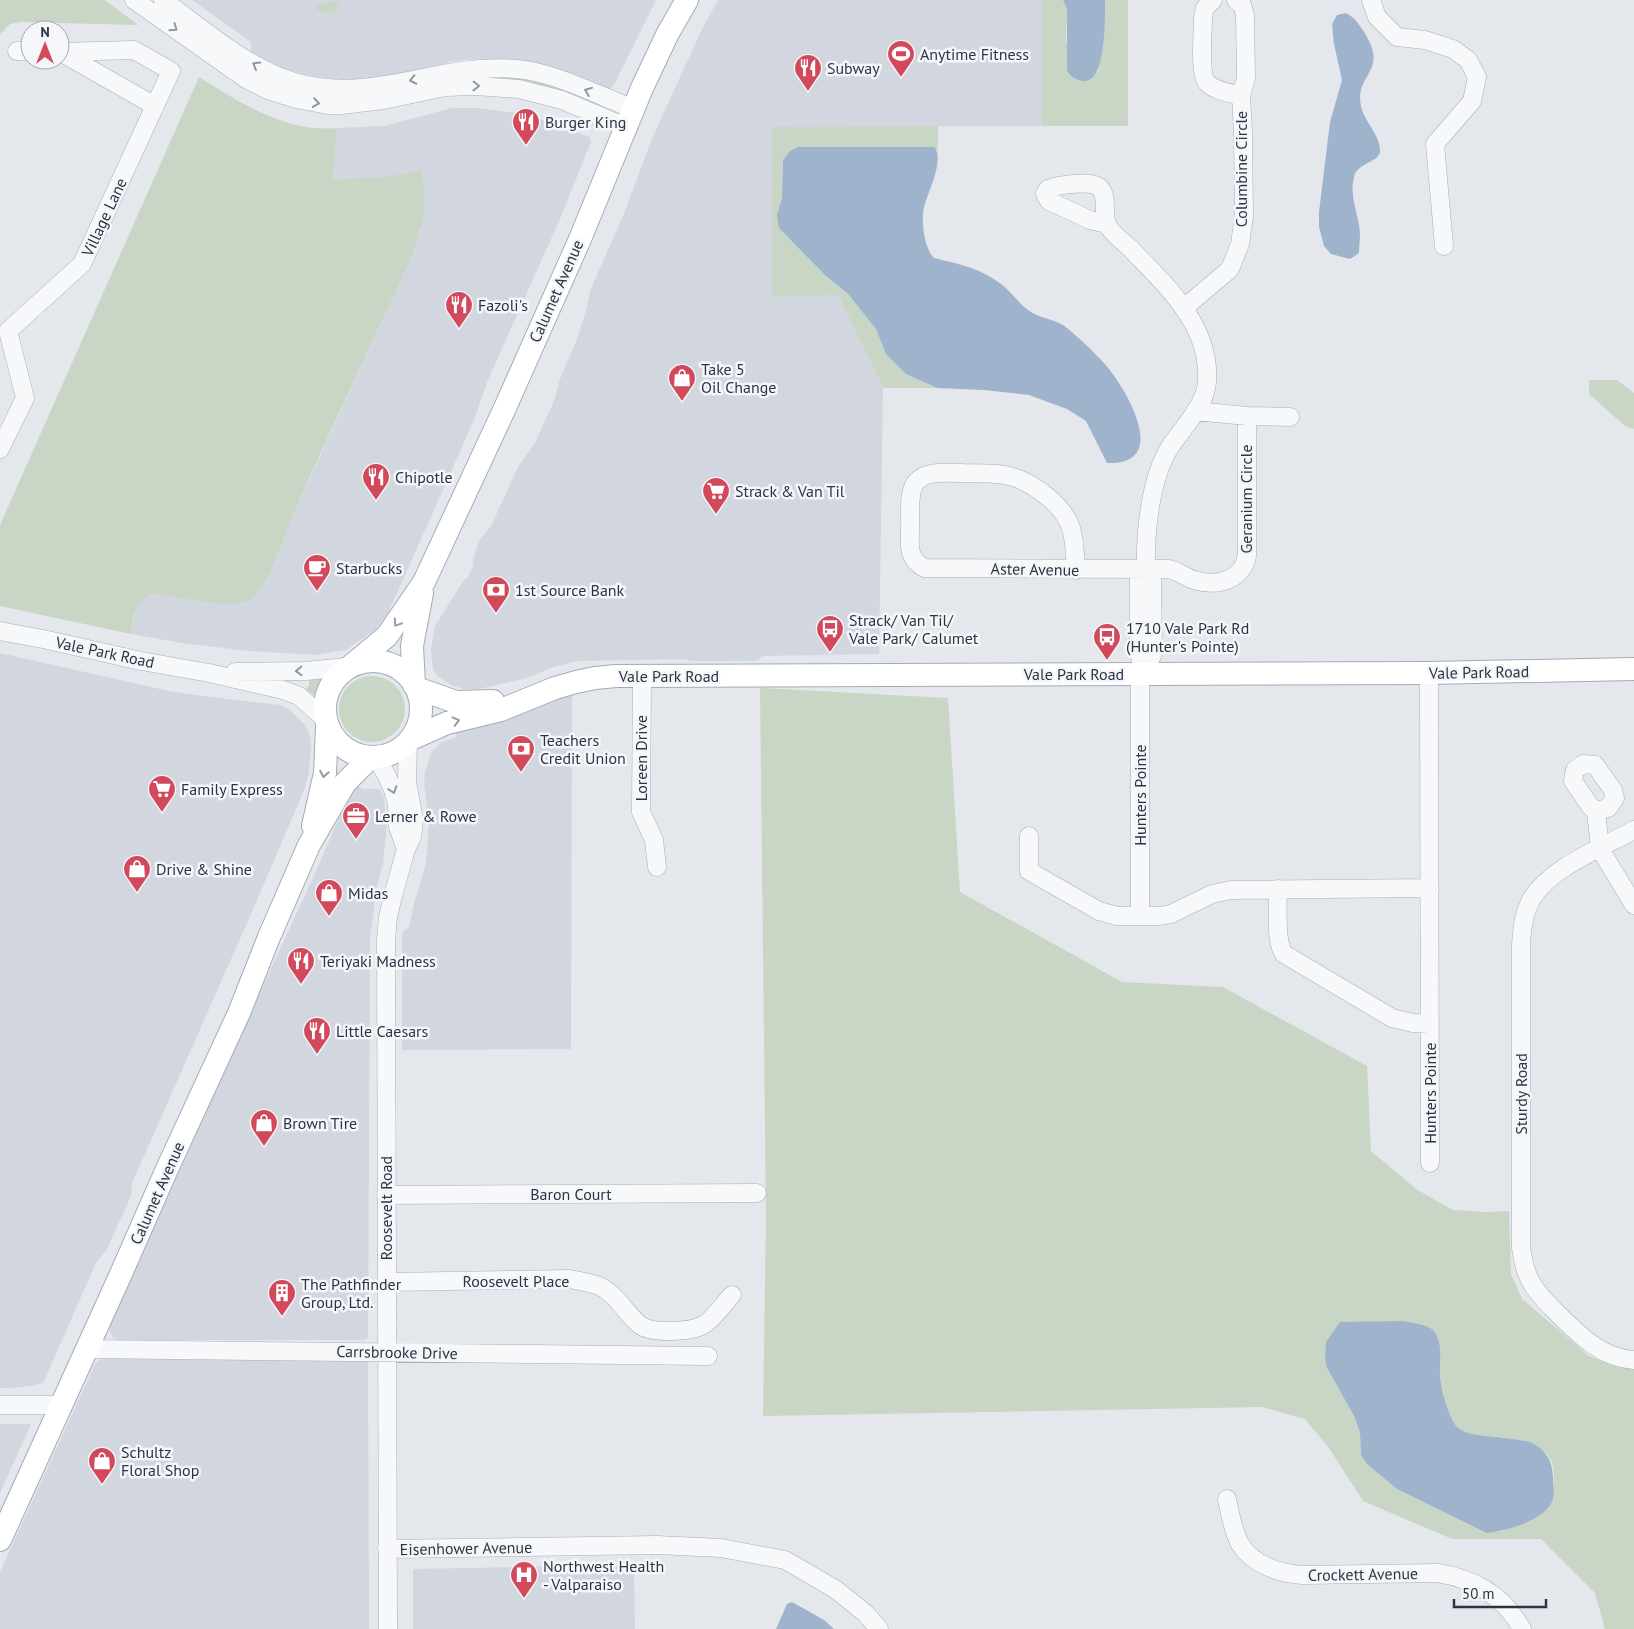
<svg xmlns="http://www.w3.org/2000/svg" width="1634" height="1629" viewBox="0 0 1634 1629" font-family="'PT Sans',sans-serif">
	<rect width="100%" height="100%" fill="#e4e7ec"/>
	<path fill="#d2d6de" d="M192,0h464l-40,81 -5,7 -5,1 -84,-27 -26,-3 -32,1 -14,2 -8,4 -54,14h-83l-54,-26v-12z
		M718,0h324v126l-269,1 65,168 45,93 -4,266 -116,2 -8,5h-63l-7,-2 -107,2 -25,6 -26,11 -48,11h-14l-12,-3 -16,-10 -4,-7 -2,-19 4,-24 28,-45 5,-4 5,-10 1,-11 5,-15 12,-15 27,-59 17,-24 19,-42 6,-22 17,-40 10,-31 3,-17 35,-80 26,-70 50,-110z
		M452,108h27l50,7 60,22 2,5 -31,77 -73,163 -12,35 -32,73 -55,123 -12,16 -30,21 -30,5 -67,-4 -67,-8 -51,-9 6,-29 7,-7 10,-4 13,1 97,-13 30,-69 118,-257 9,-25v-60l-42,8h-46l4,-51 47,-2z
		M0,653l169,38 41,6 71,8 9,5 15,15 5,10 1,10 -2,27 -4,16 -54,126 -119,269 -1,13 -24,53 -11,14 -53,120 -13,3 -19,2h-11z
		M572,695l-1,354 -169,1v-114l1,-4 6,-5 4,-20 13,-44 3,-41 -5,-39 1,-11 6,-19 9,-10 16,-6 -2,-8 57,-13z
		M357,785l5,4h18l4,10 3,27 -4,37 -6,23 -7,51 -2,400 -2,3h-248l-5,-2 -4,-8 1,-5 113,-253 90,-194 26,-60 4,-12z
		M106,1358l262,1 1,270h-369v-57l95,-208 5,-4z
		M0,1424h31l-31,69z
		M634,1565l1,64h-222v-60z"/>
	<path fill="#c9d6c5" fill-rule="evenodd" d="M0,0h105l33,25 -117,-3 -11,2 -10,10z
		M1042,0h21l4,8 -1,34 31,31 7,-35 1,-38h23v126h-86z
		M338,2l2,2c-4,13 -15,11 -25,4l3,-4z
		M509,75l36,6 57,24 -1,3 -66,-24 -51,-3z
		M199,77c41,26 88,56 138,51l-4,51c32,0 58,-1 88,-9 7,35 3,53 -9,86 -39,86 -81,172 -119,259 -7,16 -27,73 -39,82 -20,16 -74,-2 -100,-3 -21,7 -19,20 -23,40l-131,-28v-81z
		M938,126v25l-3,-4h-137c-7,4 -13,9 -16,18 -2,9 1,22 0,32 -1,12 -8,20 -2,32l45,46 23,19 28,35 11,25 19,20 31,14h-54l-45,-93 -66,1v-169z
		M1589,380h28l17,13v36l-9,-3 -36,-32z
		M339 709a33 33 0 1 1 66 0a33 33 0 1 1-66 0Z
		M309,679h12l1,2 -5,14 -2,1 -9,-6 3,-5z
		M760,688l188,10 12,194 162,90 101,5 144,79 4,85 45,38 37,21 34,2 22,-1 2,63 11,25 67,57 24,9 21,3v261h-29l-10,-36 -54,-54h-89l-89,-38 -34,-53 -24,-29 -43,-12 -499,9 3,-200zM1327,1368l113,8c2,16 5,35 14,49 4,5 11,7 17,9 23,3 72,3 81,28 3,10 1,25 2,35l-51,34 -16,1 -90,-43 -36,-34 -1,-22 -6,-17z"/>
	<path fill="#9fb4cc" d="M1063,0h42c0,15 2,86 -23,81 -7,-2 -12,-4 -15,-11v-61z
		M1346,13c9,5 12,10 18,19 26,40 -10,42 -3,74 3,16 20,29 19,46 -1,10 -23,11 -26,25 -5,20 5,37 6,57 0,6 -1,13 -1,19l-9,6 -19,-5 -7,-8 -5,-19v-15l11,-90 12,-42 -8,-36 -2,-20 5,-9z
		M798,147h137c9,16 -7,44 -11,60 -3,14 0,41 10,51 25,6 46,10 67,26 10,7 17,19 27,26 11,8 25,9 35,15 11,8 30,26 39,36 23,24 71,105 5,102l-21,-42 -19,-12 -38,-14 -45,-5 -47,-2 -31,-14 -20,-20 -10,-25 -28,-35 -23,-19 -45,-46 -2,-5 -1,-10 5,-15 1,-39 7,-9z
		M1403,1321c8,2 23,3 30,9 11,12 6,32 7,46 1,12 4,23 8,34 6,15 8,19 23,24 13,2 52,5 61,9 15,8 20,17 21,34 0,7 2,16 0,22 -6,21 -47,32 -66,34l-90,-44 -30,-25 -6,-9 -1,-22 -6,-17 -27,-48 -2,-10 1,-16 14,-20z
		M792,1602l32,18 10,9h-58l11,-25z"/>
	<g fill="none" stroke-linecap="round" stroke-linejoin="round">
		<defs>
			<path id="minor" d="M134,0l112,79 24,12 26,8 32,6h13l43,-5 61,-13 31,-1 43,3 43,11 64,27
				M163,0c40,29 84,68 131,82 78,23 145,-20 222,-13 39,3 81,26 118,40
				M1213,0l-8,8 -2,9c0,15 -4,57 4,66 8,8 24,10 34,13
				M1371,0l6,17 20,20 28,3 28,9 15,11 9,17 -5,24 -37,43 9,102
				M17,51h13
				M62,53l93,53
				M1107,224l-17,-4 -41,-19 -4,-7 3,-5c9,-4 43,-9 51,-2 10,9 3,26 8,37 2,6 17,19 23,24 36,38 81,77 77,134 -1,22 -25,47 -37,65 -20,32 -25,85 -24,122
				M1184,308l46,-39 10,-25 4,-28 -1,-83 -2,-37 5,-18 -1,-63 -3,-10 -6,-5
				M1195,411l52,5 43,1
				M0,449l25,-51 -17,-67 74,-67 89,-193 -37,-21 -74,2
				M1146,569l6,11 1,73 -9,21 -5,-21v-74z
				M1076,570c-1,-13 -1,-29 -5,-42 -7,-22 -36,-44 -58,-51 -17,-5 -35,-3 -52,-4 -15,0 -33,-3 -44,8 -10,10 -6,34 -7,48 0,18 -3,28 14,39l245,1c9,2 16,8 25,11 22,7 48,1 53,-24v-140
				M0,631l43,8 98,22 68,12 74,17 16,6 26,23
				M235,672l71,-1 41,-4
				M1429,673l1,490
				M642,676l-1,136 13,28 3,27
				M376,757l11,19 6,14 4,14 1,23 8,22
				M1596,811l12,-3 7,-10 -2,-8 -18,-25 -12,-1 -8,6 -2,11 17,25 6,5 4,38 34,56
				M1634,830c-31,17 -90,40 -105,74 -6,13 -7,26 -8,41v303c2,12 4,24 10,34 6,11 16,21 25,30 22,22 45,46 78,48
				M1029,836v35l70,40 18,5h43l11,-2 41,-20 19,-4 199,-2
				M1278,889c0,17 -3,53 6,65l108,64 21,5 16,1
				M1140,916v-242
				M386,1195l371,-2
				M387,1282l182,-3c10,2 20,3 30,7 17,7 27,28 41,39 11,9 51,7 63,0 10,-5 21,-22 29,-30
				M86,1349l622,7
				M0,1405h61
				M1227,1499c3,15 6,32 13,45 13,21 39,29 62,31l136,-2c37,6 66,23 84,56
				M387,1549l270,-4 64,3 64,12 50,29 30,24 14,16
				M388,1629l-2,-689 2,-23 5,-21 13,-47 6,-12 2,-17 -7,-38 1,-40"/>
			<path id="major" d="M325 709a48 48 0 1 1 96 0a48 48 0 1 1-96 0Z
				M352,665l35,-29 37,-54 80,-172 76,-171 62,-151 26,-55 19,-33
				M414,685l-2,-39 10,-53
				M416,688l40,14 37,-1
				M411,739l36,-16 54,-13 54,-22 21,-6 19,-4 21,-2 813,-3 205,-4
				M313,826l12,-53 2,-47
				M0,1540l120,-264 47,-107 72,-156 30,-76 40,-92 36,-62 26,-26"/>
		</defs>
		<use href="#minor" stroke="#a9aeb7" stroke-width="19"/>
		<use href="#major" stroke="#a3abb8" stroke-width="24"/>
		<use href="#minor" stroke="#f7f8fa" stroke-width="18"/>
		<use href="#major" stroke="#fff" stroke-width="22"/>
	</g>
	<defs><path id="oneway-chevron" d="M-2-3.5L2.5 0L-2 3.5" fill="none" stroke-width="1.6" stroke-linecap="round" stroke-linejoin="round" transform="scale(1.25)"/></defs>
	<g stroke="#9196a0">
		<use href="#oneway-chevron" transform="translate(174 28) rotate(35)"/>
		<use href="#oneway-chevron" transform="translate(256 65) rotate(-150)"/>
		<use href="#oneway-chevron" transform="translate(413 80) rotate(168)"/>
		<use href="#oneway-chevron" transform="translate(476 86) rotate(1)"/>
		<use href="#oneway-chevron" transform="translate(588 91) rotate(-158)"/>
		<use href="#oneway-chevron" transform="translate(316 103) rotate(9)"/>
		<use href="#oneway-chevron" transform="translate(299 671) rotate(178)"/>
		<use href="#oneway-chevron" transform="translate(393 790) rotate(72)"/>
	</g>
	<g stroke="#959aa2">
		<use href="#oneway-chevron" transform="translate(397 623) rotate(124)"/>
		<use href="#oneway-chevron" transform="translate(456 721) rotate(-15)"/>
		<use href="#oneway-chevron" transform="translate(324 774) rotate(100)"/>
	</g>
	<defs>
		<symbol id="stadium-pin" viewBox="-11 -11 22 30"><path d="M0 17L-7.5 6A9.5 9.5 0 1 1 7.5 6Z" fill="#d1495b" stroke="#f4f6f9"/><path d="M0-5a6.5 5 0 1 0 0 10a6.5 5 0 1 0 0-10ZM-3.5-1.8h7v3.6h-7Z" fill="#fff"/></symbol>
		<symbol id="restaurant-pin" viewBox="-11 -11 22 30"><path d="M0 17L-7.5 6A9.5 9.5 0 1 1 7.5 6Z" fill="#d1495b" stroke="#f4f6f9"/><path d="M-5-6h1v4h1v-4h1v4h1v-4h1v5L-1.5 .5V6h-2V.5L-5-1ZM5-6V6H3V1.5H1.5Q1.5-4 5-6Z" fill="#fff"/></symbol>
		<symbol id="shop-pin" viewBox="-11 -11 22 30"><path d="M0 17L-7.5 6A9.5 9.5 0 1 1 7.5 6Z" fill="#d1495b" stroke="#f4f6f9"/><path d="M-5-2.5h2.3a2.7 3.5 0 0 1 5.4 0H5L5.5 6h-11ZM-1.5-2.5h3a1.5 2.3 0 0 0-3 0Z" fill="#fff"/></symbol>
		<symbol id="supermarket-pin" viewBox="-11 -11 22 30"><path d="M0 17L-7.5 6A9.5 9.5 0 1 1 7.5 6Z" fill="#d1495b" stroke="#f4f6f9"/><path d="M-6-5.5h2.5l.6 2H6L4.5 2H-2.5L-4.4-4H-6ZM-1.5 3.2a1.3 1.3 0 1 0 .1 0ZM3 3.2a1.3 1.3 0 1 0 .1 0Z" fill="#fff"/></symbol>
		<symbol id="cafe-pin" viewBox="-11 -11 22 30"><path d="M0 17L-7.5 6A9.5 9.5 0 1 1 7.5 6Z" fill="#d1495b" stroke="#f4f6f9"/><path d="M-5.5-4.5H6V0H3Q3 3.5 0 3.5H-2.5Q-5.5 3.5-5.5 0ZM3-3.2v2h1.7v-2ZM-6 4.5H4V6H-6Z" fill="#fff"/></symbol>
		<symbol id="bank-pin" viewBox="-11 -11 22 30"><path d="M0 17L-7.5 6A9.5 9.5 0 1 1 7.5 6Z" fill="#d1495b" stroke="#f4f6f9"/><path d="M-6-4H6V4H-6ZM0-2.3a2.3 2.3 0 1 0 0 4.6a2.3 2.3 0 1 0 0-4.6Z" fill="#fff"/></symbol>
		<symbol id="bus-pin" viewBox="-11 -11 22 30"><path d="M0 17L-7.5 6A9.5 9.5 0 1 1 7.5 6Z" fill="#d1495b" stroke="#f4f6f9"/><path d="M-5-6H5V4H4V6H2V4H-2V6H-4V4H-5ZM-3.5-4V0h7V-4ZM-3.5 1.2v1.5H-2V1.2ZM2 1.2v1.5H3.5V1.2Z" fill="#fff"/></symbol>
		<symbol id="office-pin" viewBox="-11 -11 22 30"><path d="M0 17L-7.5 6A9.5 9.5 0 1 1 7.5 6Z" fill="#d1495b" stroke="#f4f6f9"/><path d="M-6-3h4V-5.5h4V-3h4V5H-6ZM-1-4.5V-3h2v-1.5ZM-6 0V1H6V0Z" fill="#fff"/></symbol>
		<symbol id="building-pin" viewBox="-11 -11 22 30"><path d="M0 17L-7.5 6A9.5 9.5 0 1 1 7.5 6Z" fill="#d1495b" stroke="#f4f6f9"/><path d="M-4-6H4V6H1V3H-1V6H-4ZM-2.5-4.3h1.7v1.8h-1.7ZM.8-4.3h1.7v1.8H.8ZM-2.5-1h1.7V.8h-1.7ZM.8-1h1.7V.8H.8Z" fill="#fff"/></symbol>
		<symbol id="hospital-pin" viewBox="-11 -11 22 30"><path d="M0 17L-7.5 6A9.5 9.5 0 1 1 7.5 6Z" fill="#d1495b" stroke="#f4f6f9"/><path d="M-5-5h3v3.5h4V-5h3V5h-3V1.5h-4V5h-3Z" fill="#fff"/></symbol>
	</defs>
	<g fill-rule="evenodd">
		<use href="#stadium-pin" x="885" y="38" width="32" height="43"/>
		<use href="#restaurant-pin" x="792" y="52" width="32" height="43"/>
		<use href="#restaurant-pin" x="510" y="106" width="32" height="43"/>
		<use href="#restaurant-pin" x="443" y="289" width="32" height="43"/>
		<use href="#shop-pin" x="666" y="362" width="32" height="43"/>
		<use href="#restaurant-pin" x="360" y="461" width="32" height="43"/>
		<use href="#supermarket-pin" x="700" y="475" width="32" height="43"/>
		<use href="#cafe-pin" x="301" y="552" width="32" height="43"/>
		<use href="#bank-pin" x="480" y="574" width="32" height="43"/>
		<use href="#bus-pin" x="814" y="613" width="32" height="43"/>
		<use href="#bus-pin" x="1091" y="621" width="32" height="43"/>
		<use href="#bank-pin" x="505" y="733" width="32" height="43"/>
		<use href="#supermarket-pin" x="146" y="773" width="32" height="43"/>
		<use href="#office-pin" x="340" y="800" width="32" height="43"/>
		<use href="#shop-pin" x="121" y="853" width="32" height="43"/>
		<use href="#shop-pin" x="313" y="877" width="32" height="43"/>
		<use href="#restaurant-pin" x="285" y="945" width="32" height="43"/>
		<use href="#restaurant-pin" x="301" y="1015" width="32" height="43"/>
		<use href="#shop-pin" x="248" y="1107" width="32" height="43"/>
		<use href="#building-pin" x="266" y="1277" width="32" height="43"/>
		<use href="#shop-pin" x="86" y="1445" width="32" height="43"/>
		<use href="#hospital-pin" x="508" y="1559" width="32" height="43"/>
	</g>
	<g text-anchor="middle" stroke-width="5" stroke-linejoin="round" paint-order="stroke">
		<g font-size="16" fill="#2b3445" stroke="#f4f6f9" text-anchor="start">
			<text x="920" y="60">Anytime Fitness</text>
			<text x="827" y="74">Subway</text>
			<text x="545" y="128">Burger King</text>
			<text x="478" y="311">Fazoli's</text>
			<text x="701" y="375">Take 5<tspan x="701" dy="18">Oil Change</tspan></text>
			<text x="395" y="483">Chipotle</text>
			<text x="735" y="497">Strack &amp; Van Til</text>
			<text x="336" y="574">Starbucks</text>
			<text x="515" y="596">1st Source Bank</text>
			<text x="849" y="626">Strack/ Van Til/<tspan x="849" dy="18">Vale Park/ Calumet</tspan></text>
			<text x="1126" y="634">1710 Vale Park Rd<tspan x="1126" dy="18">(Hunter's Pointe)</tspan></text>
			<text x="540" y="746">Teachers<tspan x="540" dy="18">Credit Union</tspan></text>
			<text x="181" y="795">Family Express</text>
			<text x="375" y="822">Lerner &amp; Rowe</text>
			<text x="156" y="875">Drive &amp; Shine</text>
			<text x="348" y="899">Midas</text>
			<text x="320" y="967">Teriyaki Madness</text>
			<text x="336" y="1037">Little Caesars</text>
			<text x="283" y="1129">Brown Tire</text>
			<text x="301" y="1290">The Pathfinder<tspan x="301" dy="18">Group, Ltd.</tspan></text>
			<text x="121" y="1458">Schultz<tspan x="121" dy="18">Floral Shop</tspan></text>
			<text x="543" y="1572">Northwest Health<tspan x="543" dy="18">- Valparaiso</tspan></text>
		</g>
		<g font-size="16" fill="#2b3445" stroke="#f4f6f9">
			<text transform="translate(1241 169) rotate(-90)" y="6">Columbine Circle</text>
			<text transform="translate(104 217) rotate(-65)" y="6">Village Lane</text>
			<text transform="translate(556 291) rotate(-66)" y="6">Calumet Avenue</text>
			<text transform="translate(1246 499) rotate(-90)" y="6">Geranium Circle</text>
			<text transform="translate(1035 569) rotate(1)" y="6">Aster Avenue</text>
			<text transform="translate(105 652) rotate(12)" y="6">Vale Park Road</text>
			<text transform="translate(1479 672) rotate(-1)" y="6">Vale Park Road</text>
			<text x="1074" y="680">Vale Park Road</text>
			<text x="669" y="682">Vale Park Road</text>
			<text transform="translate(641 758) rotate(-90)" y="6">Loreen Drive</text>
			<text transform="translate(1140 795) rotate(-90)" y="6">Hunters Pointe</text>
			<text transform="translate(1430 1093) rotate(-90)" y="6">Hunters Pointe</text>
			<text transform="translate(1521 1094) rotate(-90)" y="6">Sturdy Road</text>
			<text transform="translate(157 1193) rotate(-66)" y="6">Calumet Avenue</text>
			<text x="571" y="1200">Baron Court</text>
			<text transform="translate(386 1208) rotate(-90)" y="6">Roosevelt Road</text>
			<text x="516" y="1287">Roosevelt Place</text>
			<text transform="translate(397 1352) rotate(1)" y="6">Carrsbrooke Drive</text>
			<text transform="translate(466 1548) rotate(-1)" y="6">Eisenhower Avenue</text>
			<text transform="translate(1363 1574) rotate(-1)" y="6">Crockett Avenue</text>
		</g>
	</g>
	<g transform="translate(45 45)"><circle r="24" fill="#f4f6f9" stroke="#a4a8b1"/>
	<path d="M0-4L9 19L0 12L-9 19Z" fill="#d1495b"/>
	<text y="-8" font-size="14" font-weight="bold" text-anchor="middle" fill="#2b3445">N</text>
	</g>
	<path d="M1454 1599v8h92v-8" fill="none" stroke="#2b3445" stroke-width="2.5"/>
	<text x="1462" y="1599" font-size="15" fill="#2b3445" stroke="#f4f6f9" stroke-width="4" paint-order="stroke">50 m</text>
</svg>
